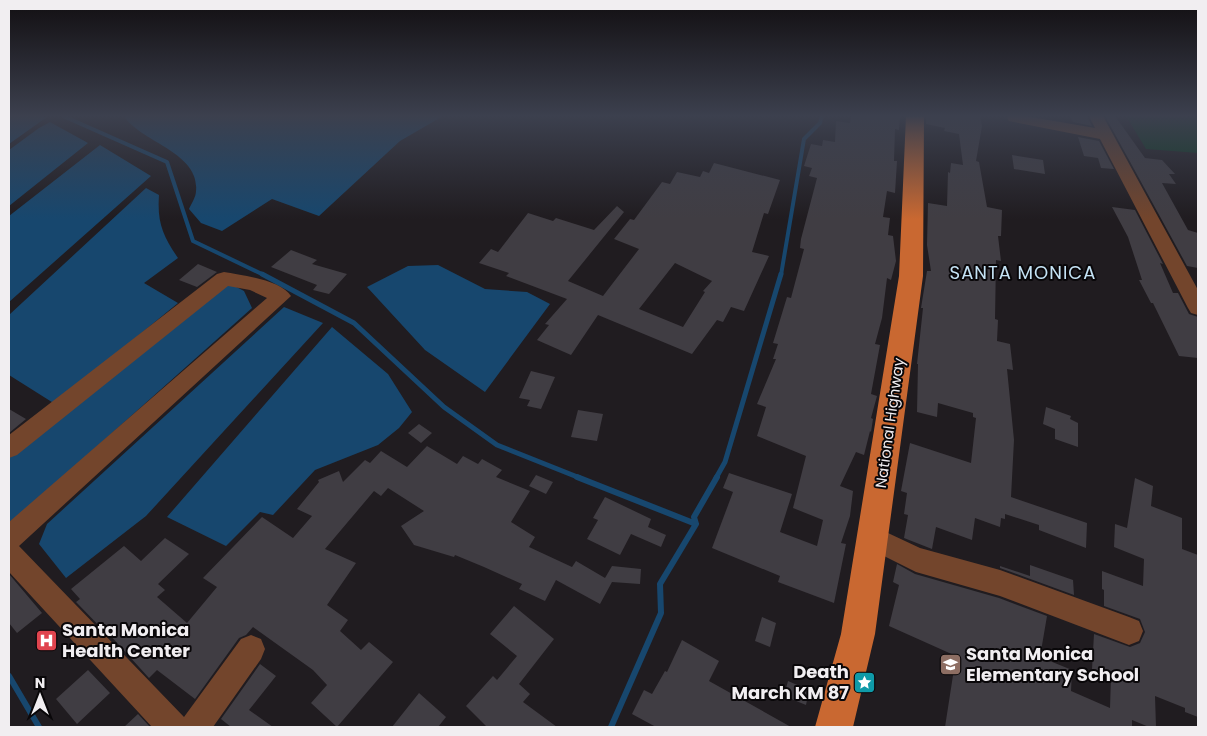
<svg xmlns="http://www.w3.org/2000/svg" width="1207" height="736" viewBox="0 0 1207 736" font-family="Poppins,sans-serif">
	<rect width="100%" height="100%" fill="#201c20"/>
	<path fill="#0b3b21" d="M1126,116h59l13,2v35l-52,-4z"/>
	<path fill="#17476e" d="M9,116h33l5,1 -38,27z
		M124,116h319l-43,25 -81,75 -47,-17 -50,32 -21,-8 -12,-14c2,-5 7,-12 7,-18 4,-39 -56,-49 -72,-75z
		M50,122l38,21 -79,63v-56l30,-22z
		M100,145l51,31 -142,126v-86z
		M146,188l13,7c-2,28 4,41 19,63l-34,25 34,20 -123,101 -46,-29v-60z
		M438,265l47,24 42,3 23,12 -65,88 -60,-42 -58,-63 41,-21z
		M225,281l19,10 8,17 -243,217v-68z
		M284,307l39,16 -177,193 -80,62 -27,-34 8,-20z
		M332,327l56,47 24,38 -13,16 -21,17 -63,25 -42,45 -13,-3 -34,34 -59,-29z"/>
	<g fill="none" stroke-linecap="round" stroke-linejoin="round">
		<path stroke="#17476e" stroke-width="4" d="M63,116l104,46 26,79 71,34
			M781,275l23,-136 16,-16 2,-7"/>
		<path stroke="#17476e" stroke-width="5" d="M262,274l92,49 90,84 53,38 83,33
			M716,478l9,-16 56,-188"/>
		<path stroke="#17476e" stroke-width="6" d="M577,477l119,47
			M9,676l30,51
			M611,727l50,-114 -1,-29 36,-60 -2,-7 23,-40"/>
	</g>
	<path fill="#403d43" fill-rule="evenodd" d="M851,116h49l-1,14 -4,-1 -1,32h3l-2,32 -8,-2 -4,26 7,1 -2,17 5,1 3,25 -5,19 -4,-2 -5,40 -7,26 5,1 -9,49 6,2 -6,22 2,1 -2,13 -1,-1 -6,24 -8,-3 -16,34 13,5 -3,25 -9,27 5,1 -12,59 -56,-21 2,-6 -68,-28 21,-56 -10,-4 6,-15 63,21 -12,38 37,14 6,-26 -30,-12 13,-52 -49,-20 9,-29 -9,-3 19,-45h-3l5,-15 -5,-1 14,-46 4,1 13,-49 -4,-1 1,-9 16,-61 -8,-2 3,-8 -8,-2 7,-22 11,2 1,-6 12,2 1,-21 14,2z
		M926,116h54l2,10 -6,35 3,1 8,45 15,3 -1,26h-3l3,25 -5,-1 -1,59 3,1 -1,21 13,3 3,26 -6,-1 7,71 -3,57 76,26 -1,25 -47,-18v-5l-34,-11v5l-4,-1 -1,9 -25,-9 -3,22 -36,-13 -4,22 -28,-11 4,-23 -4,-1 3,-21 -6,-2 9,-48 61,20 5,-45 -3,-1v-4l-35,-10 -1,14 -20,-5 1,-48h-1l6,-56h-2l6,-37h4l-4,-26 1,-42 19,3 1,-34 2,1 1,-10 12,2 -4,-31 -15,-3 1,-3 -19,-4z
		M1069,116h18l5,10 -19,-4z
		M1105,116h10l30,42 17,2 13,14h-6l7,10 -14,-1 26,47 10,3v35l-11,-2z
		M1078,137l21,4 15,28 -13,-1 -3,-10 -14,-2z
		M1012,155l31,5 2,14 -31,-5z
		M714,163l66,17 -12,34 -4,-1 -12,39 17,4 -25,55 -13,-4 -8,15 -6,-2 -25,34 -94,-39 -27,40 -34,-15 12,-15 -4,-1 22,-25 -61,-23 3,-3 -30,-10 12,-14 7,3 30,-39 25,8 3,-3 38,12 23,-24 7,6 -56,69 35,15 36,-47 -25,-10 16,-20 4,1 28,-38 8,2 7,-12 23,5 3,-6 6,2zM675,263l37,18 -9,10 2,1 -22,35 -44,-18z
		M1112,207l23,3 28,54 -3,-1 13,30h5l11,21 9,3v41l-19,-2 -26,-53h-2l-12,-23h3l-14,-43z
		M291,250l26,10 -5,4 35,10 -18,20 -16,-4 4,-5 -46,-18z
		M198,264l19,8 -20,15 -18,-7z
		M531,371l24,6 -14,32 -14,-3 3,-6 -11,-2z
		M1046,407l25,9 -1,3 8,4v24l-23,-8v-10l-12,-5z
		M9,409l17,10 -17,14z
		M578,410l25,4 -6,27 -26,-4z
		M419,424l13,9 -11,10 -13,-10z
		M427,446l30,18 6,-8 15,8 4,-5 20,11 -6,7 34,14 -19,31 24,15 -6,10 43,20 4,-6 29,17 7,-12 29,3 -1,15 -28,-2 -12,22 -44,-24 -11,21 -26,-12 3,-5 -38,-17 -29,-12 -1,2 -40,-12 -13,-19 23,-15 -36,-23 -7,8 -7,-5 -49,58 31,14 -29,42 21,15 -8,11 21,19 8,-8 24,20 -56,65 -26,-24 16,-18 -14,-15 -60,-43 -7,8 -7,3 -44,61 -38,-29 -8,8 -40,-44 -1,1 -32,-33 4,-3 -9,-10 53,-43 17,15 24,-23 24,16 -31,30 7,6 -8,7 30,26 30,-36 -14,-9 59,-61 31,21 19,-22 -15,-7 22,-27 -1,-2 21,-9 4,11 22,-22 5,3 11,-12 26,16z
		M536,475l17,7 -7,12 -17,-8z
		M1135,478l18,8 -2,20 31,12v31l16,6v162l-13,-5v-4l-30,-12 1,31h-7l-17,-7v7h-187l11,-71 -67,-30 10,-41 -6,-3 4,-18 18,10 84,24 48,18 -7,41 32,13 -1,21 39,17 1,-31 -19,-8 2,-35 36,13 10,-4 5,-11 -5,-13 -36,-13v-16l-2,-1v-18l41,15 1,-27 -30,-12 1,-23 12,4z
		M605,497l46,22 -3,8 18,8 -5,12 -30,-13 -11,21 -33,-16 11,-19 -5,-2z
		M1030,565l43,15 1,15 -74,-27v-2l30,10z
		M9,574l33,39 -25,20 -8,-10z
		M514,606l40,33 -35,45 11,10 -7,8 34,25h-70l-21,-21 27,-30 4,4 20,-24 -27,-22z
		M762,617l14,6 -6,24 -15,-6z
		M682,640l37,21 -10,20 82,46h-135l-24,-13 12,-24 8,4 13,-23 2,1z
		M260,664l16,12 -27,34 24,17h-42l-10,-8z
		M88,670l22,23 -33,31 -21,-25z
		M788,681l21,9 -3,15 -22,-9z
		M419,693l27,24 -8,10h-46z
		M138,714l12,13h-26z"/>
	<g fill="none" stroke-linecap="round" stroke-linejoin="round">
		<path fill="#73452c" fill-rule="evenodd" d="M1008,116h17l70,12 -6,-12h14l95,174v25l-7,-2 -3,-5 -88,-169 -91,-18 -2,-3z
			M224,272c17,3 57,8 67,24l-272,250 165,171 57,-78 10,-4 10,4 4,10 -4,10 -48,68h-61l-143,-155v-50l258,-224 -17,-8 -22,-4 -211,169 -8,3v-23l208,-161z
			M873,526l47,22 80,22 129,47 10,4 4,10 -4,10 -10,4 -129,-49 -84,-24 -52,-26 -4,-8 4,-8z"/>
		<path fill="#c96831" fill-rule="evenodd" d="M906,116h18l-1,160 -48,358 -22,93h-38l26,-93 58,-358z"/>
	</g>
	<linearGradient id="sky" x2="0" y2="1"><stop stop-color="#120f12"/><stop offset="0.53" stop-color="#3c404e"/><stop offset="1" stop-color="#3c404e" stop-opacity="0"/></linearGradient>
	<rect width="1207" height="219" fill="url(#sky)"/>
	<defs>
		<symbol id="hospital-square" viewBox="-11 -11 22 22"><rect x="-9" y="-9" width="18" height="18" rx="4" fill="#e0444e" stroke="#090709"/><path d="M-5-5h3v3.5h4V-5h3V5h-3V1.5h-4V5h-3Z" fill="#fff"/></symbol>
		<symbol id="school-square" viewBox="-11 -11 22 22"><rect x="-9" y="-9" width="18" height="18" rx="4" fill="#8d6e63" stroke="#090709"/><path d="M0-5L7-2L0 1L-7-2ZM-4 1L0 2.5L4 1V4Q0 6-4 4Z" fill="#fff"/></symbol>
		<symbol id="sight-square" viewBox="-11 -11 22 22"><rect x="-9" y="-9" width="18" height="18" rx="4" fill="#0f9aa8" stroke="#090709"/><path d="M0-6L1.8-2.2L6-1.7L2.9 1.2L3.7 5.4L0 3.3L-3.7 5.4L-2.9 1.2L-6-1.7L-1.8-2.2Z" fill="#fff"/></symbol>
	</defs>
	<g fill-rule="evenodd">
		<use href="#hospital-square" x="34" y="628" width="25" height="25"/>
		<use href="#school-square" x="938" y="652" width="25" height="25"/>
		<use href="#sight-square" x="852" y="670" width="25" height="25"/>
	</g>
	<g text-anchor="middle" stroke-width="4" stroke-linejoin="round" paint-order="stroke">
		<g font-size="15" fill="#f1eef1" stroke="#090709">
			<text transform="translate(890 423) rotate(-82)" y="5">National Highway</text>
		</g>
		<g font-size="18" letter-spacing="1" fill="#c5e3f5" stroke="#090709">
			<text x="1023" y="279">SANTA MONICA</text>
		</g>
		<g font-size="18" font-weight="bold" fill="#f1eef1" stroke="#090709" text-anchor="start">
			<text x="62" y="636">Santa Monica<tspan x="62" dy="21">Health Center</tspan></text>
			<text x="966" y="660">Santa Monica<tspan x="966" dy="21">Elementary School</tspan></text>
			<text x="849" y="678" text-anchor="end">Death<tspan x="849" dy="21">March KM 87</tspan></text>
		</g>
	</g>
	<rect width="1207" height="736" fill="none" stroke="#f1eef1" stroke-width="20"/>
	<g transform="translate(40 696)" stroke="#090709" stroke-width="4" paint-order="stroke">
	<path d="M0-4L9 19L0 12L-9 19Z" fill="#f1eef1"/>
	<text y="-8" font-size="14" font-weight="bold" text-anchor="middle" fill="#f1eef1">N</text>
	</g>
</svg>
